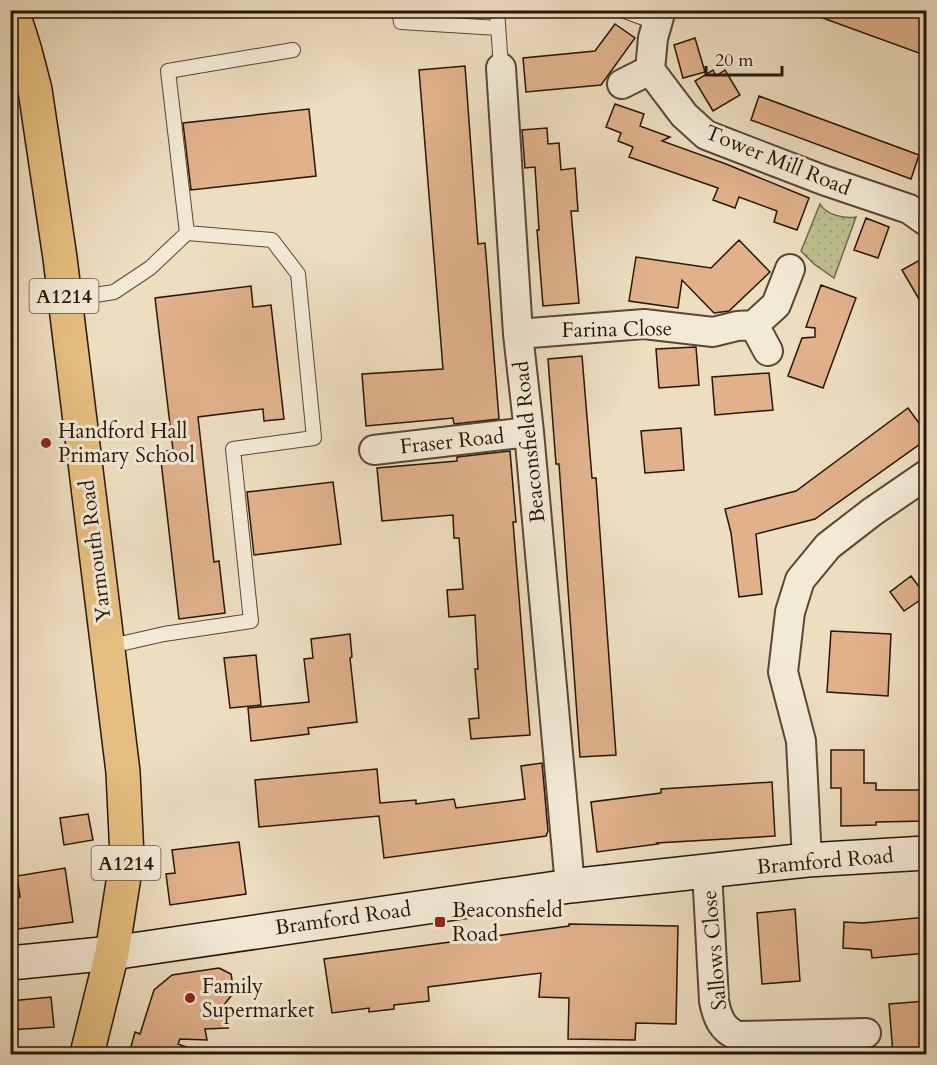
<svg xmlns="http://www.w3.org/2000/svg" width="937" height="1065" viewBox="0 0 937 1065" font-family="Cardo,serif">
	<defs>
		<pattern id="park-dots" width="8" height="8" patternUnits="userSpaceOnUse" patternTransform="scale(1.5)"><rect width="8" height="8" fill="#bcc090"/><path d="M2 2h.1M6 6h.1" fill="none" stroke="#a2a47b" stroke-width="1.8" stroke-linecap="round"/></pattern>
	</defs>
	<rect width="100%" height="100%" fill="#eddec0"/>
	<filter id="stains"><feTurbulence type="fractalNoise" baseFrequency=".00333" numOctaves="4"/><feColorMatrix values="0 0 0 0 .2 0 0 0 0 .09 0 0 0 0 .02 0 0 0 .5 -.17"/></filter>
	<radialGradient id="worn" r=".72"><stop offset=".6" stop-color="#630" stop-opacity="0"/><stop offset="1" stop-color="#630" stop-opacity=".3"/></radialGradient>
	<path fill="url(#park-dots)" stroke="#726a4b" stroke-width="1.5" d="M820,204c6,11 25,15 36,13l-22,61 -20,-14 -13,-13z"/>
	<path fill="#e0b18b" stroke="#281506" stroke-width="1.5" d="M810,10h93l24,9v37l-118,-43z
		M615,24l20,14 -34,47 -75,7 -3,-34 72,-7z
		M695,38l10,34 -22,6 -9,-33z
		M465,66l13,178 7,-1 14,176 -45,5 -1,-6 -87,8 -4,-52 81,-5 -24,-299z
		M713,70l3,6 9,-6 15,25 -27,16 -18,-30z
		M759,96l160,59 -8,24 -160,-59z
		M615,104l29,10 -4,12 30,11 -8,4 64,23 83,34 -12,32 -23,-8 3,-11 -38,-14 -4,11 -22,-8 5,-12 -89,-31 4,-10 -15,-6 3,-8 -15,-6z
		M309,109l7,67 -125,14 -8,-67z
		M547,128l1,16 11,-1 2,27 14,-2 3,43h-7l8,92 -36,3 -6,-76h2l-4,-63 -10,1 -3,-38z
		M866,218l23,9 -11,31 -24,-8z
		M739,240l31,32 -41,39 -15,2 -32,-33 -4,28 -49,-7 7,-44 75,11z
		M927,256v57l-25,-43z
		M821,285l35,13 -33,90 -35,-12 14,-38 13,-1v-9l-9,-1z
		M251,286l2,21 18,-2 13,114 -20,2 -1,-12 -65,8 16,145 5,-1 6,52 -46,6 -19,-167 13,-2 -18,-152z
		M696,347l3,38 -40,3 -3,-39z
		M582,356l10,122h4l20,277 -36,2 -21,-293h-3l-8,-105z
		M769,373l4,37 -58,5 -3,-38z
		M908,408l19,26v5l-112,80 -59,15 6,60 -23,3 -8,-64 -6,-24 71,-18z
		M681,428l3,42 -39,3 -4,-42z
		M510,451l6,71h-3l17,213 -59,4 -2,-20 10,-1 -4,-49h3l-3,-54 -26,2 -2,-27 16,-1 -4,-51h-5l-1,-23 -71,6 -5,-53 80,-7v-4z
		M333,482l8,62 -87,11 -7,-63z
		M911,576l15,20 -22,15 -14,-19z
		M831,631l60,3 -3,62 -61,-4z
		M350,634l2,23 -2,1 7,64 -49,6 1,6 -58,7 -3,-33 61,-6 -5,-43 9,-1 -2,-19z
		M256,655l5,50 -31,3 -6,-50z
		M831,750h33v33h12v7h51v31l-51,1v3l-35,1v-38h-10z
		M542,763l6,68 -2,5 -162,22 -5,-42 -120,11 -4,-47 122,-11 3,34 36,-3v4l38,-5 2,9 69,-9 -4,-33z
		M772,782l3,54 -118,7 1,1 -61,8 -6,-50 70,-9v-4z
		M88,814l5,26 -29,5 -4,-27z
		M239,842l7,52 -76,11 -4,-31 9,-1 -3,-23z
		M65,868l8,54 -63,8v-31l10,-2 -3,-21z
		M795,909l5,72 -38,3 -5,-71z
		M927,917v36l-55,5 -1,-8 -28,-2 1,-26 19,1z
		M569,924l109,2 -2,98 -40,-1 -1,17 -67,-1 1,-41 -30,-1 2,-24 -113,14 1,14 -35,4v4l-25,3v-4l-37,5 -8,-54 245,-33z
		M219,968l12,6 3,18 -10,13 4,23 -23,1 2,11 -27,-1 -2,5 14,5v5h-63l6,-22 5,2 14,-44 18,-15z
		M51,997l3,30 -44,3v-29z
		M927,1001v53h-34l-4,-50z"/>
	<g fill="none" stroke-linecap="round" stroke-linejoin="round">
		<defs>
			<path id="lane" d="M399,10l2,12 97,6
				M497,10l4,58
				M622,10l35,13
				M64,300l50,-8 36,-24 37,-35 -19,-162 125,-21
				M107,647l57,-13 87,-13 -18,-172 81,-11 -16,-164 -26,-34 -85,-7"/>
			<path id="street" d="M659,17l-6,21 -3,32 34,45 22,20 117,45 86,29 17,12
				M501,68l17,266 11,98 41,454
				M622,84l28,-14
				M754,325l14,26
				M518,334l126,-10 69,8 24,-6 17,-1 22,-20 14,-36
				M374,450l155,-18
				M807,860l-6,-119 -18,-69 7,-60 10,-32 28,-34 44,-34 54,-37
				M707,871l7,130c3,16 8,29 24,35l128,-3"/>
			<path id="secondary" d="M10,963l102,-10 458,-67 237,-26 119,-7"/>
			<path id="primary" d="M12,10l13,41 10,39 25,168 63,514 4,85 -15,96 -25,101"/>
		</defs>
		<use href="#lane" stroke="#594734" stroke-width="16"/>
		<use href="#street" stroke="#594734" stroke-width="32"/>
		<use href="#secondary" stroke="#281506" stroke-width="36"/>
		<use href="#primary" stroke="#281506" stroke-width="36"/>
		<use href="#lane" stroke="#f3ead6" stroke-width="14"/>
		<use href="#street" stroke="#f3ead6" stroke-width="28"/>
		<use href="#secondary" stroke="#f3ead6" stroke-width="33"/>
		<use href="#primary" stroke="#e6bf80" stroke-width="33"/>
	</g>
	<g fill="#8f2418" stroke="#f3ead6" stroke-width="2">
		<circle cx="46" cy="443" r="6"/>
		<rect x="434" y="916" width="12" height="12" rx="3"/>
		<circle cx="190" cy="998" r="6"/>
	</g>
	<g text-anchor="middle" stroke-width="6" stroke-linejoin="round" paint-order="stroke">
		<g fill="#f3ead6" stroke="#655544" stroke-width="1.5">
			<rect x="29.5" y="279" width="69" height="34" rx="4.5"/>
			<rect x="91.5" y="846" width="69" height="34" rx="4.5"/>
		</g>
		<g font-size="20" font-weight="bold" fill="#281506">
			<text x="64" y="303">A1214</text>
			<text x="126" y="870">A1214</text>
		</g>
		<g font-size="21" fill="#281506" stroke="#f3ead6">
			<text transform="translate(778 160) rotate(22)" y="7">Tower Mill Road</text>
			<text transform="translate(617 329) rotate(-1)" y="7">Farina Close</text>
			<text transform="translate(452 441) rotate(-6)" y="7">Fraser Road</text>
			<text transform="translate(529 442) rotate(-96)" y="7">Beaconsfield Road</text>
			<text transform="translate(95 551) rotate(-97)" y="7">Yarmouth Road</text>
			<text transform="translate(825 861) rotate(-5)" y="7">Bramford Road</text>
			<text transform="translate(343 918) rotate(-8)" y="7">Bramford Road</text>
			<text transform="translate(714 950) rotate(-95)" y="7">Sallows Close</text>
		</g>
		<g font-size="21" fill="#281506" stroke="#f3ead6" text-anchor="start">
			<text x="58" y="438">Handford Hall<tspan x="58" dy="24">Primary School</tspan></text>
			<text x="452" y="917">Beaconsfield<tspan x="452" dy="24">Road</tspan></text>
			<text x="202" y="993">Family<tspan x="202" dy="24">Supermarket</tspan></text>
		</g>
	</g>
	<rect width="937" height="1065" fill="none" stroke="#eddec0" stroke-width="36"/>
	<rect x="12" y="12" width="913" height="1041" fill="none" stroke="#281506" stroke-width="3"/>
	<rect x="18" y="18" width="901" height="1029" fill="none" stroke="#281506" stroke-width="1.5"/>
	<path d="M706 66v9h76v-9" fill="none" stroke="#281506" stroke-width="3"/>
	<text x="715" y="66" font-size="18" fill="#281506" stroke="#f3ead6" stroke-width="4.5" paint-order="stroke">20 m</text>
	<rect width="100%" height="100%" filter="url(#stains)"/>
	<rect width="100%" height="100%" fill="url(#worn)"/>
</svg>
